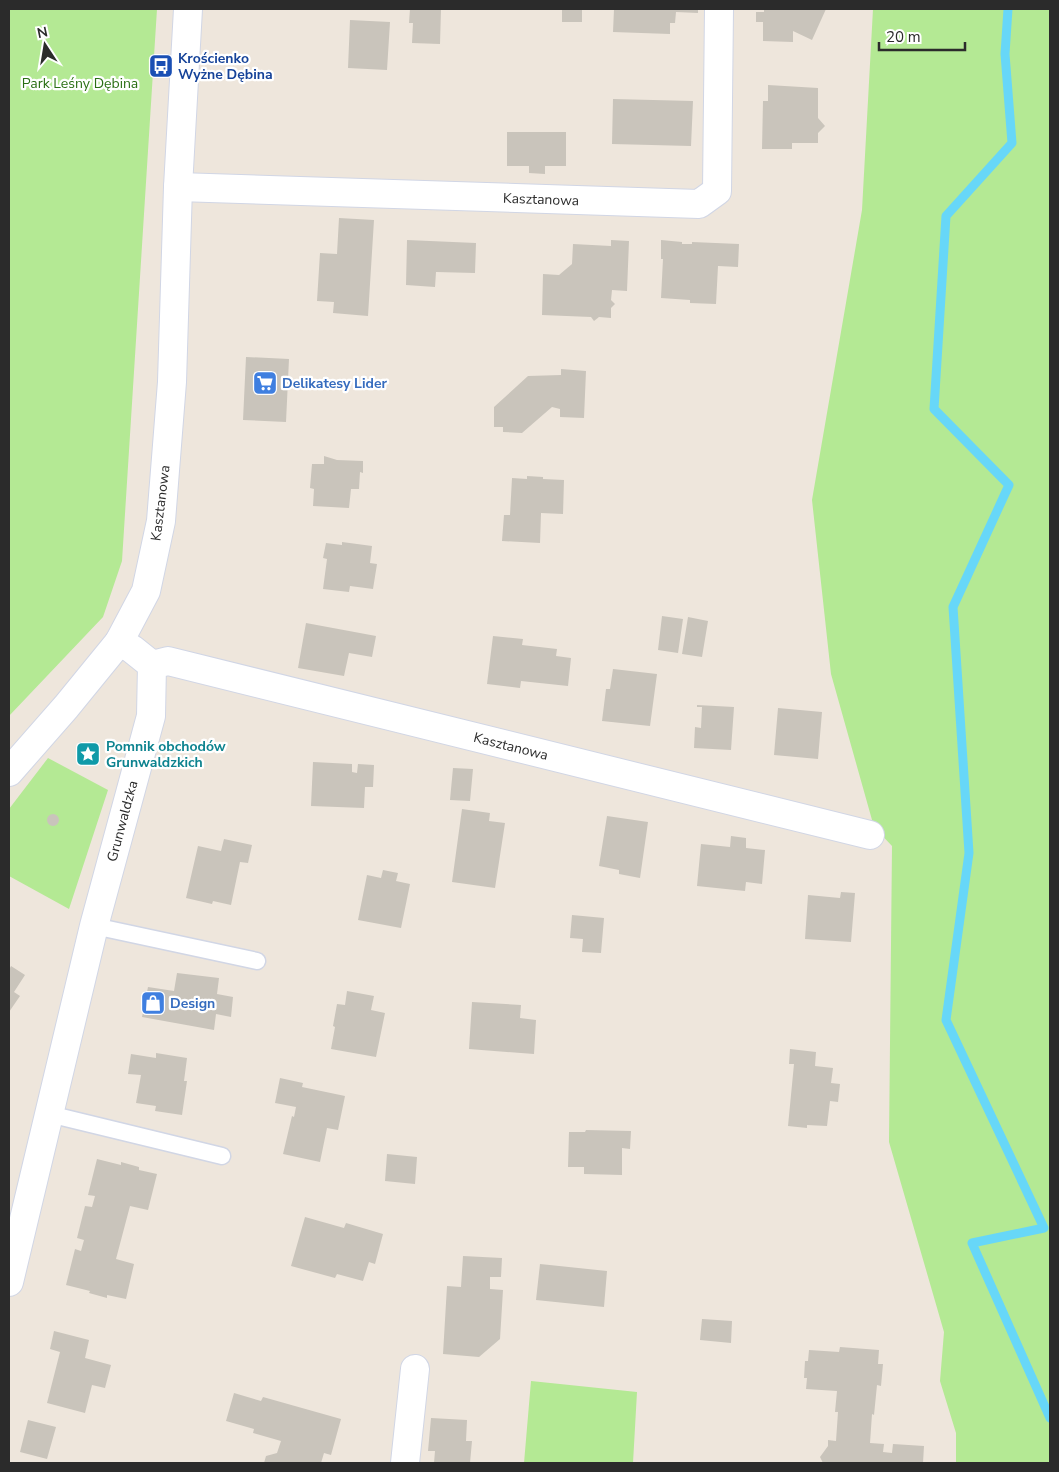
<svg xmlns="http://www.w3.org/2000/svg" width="1059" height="1472" viewBox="0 0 1059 1472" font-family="'Nunito Sans',sans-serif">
	<rect width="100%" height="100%" fill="#eee6dc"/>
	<path fill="#b4e994" d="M9,9h148l-35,552 -19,56 -94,99z
		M873,9h177v1454h-94v-30l-16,-52 4,-49 -55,-190 3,-296 -18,-19 -43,-153 -19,-174 50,-290z
		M48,758l60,32 -39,119 -60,-33v-67z
		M531,1381l106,11 -4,71h-109z"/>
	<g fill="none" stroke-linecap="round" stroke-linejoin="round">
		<path stroke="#67d7f8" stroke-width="9" d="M1008,9l-3,45 7,89 -66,73 -12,193 75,76 -56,122 16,246 -23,167 98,208 -72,15 78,175"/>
	</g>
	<path fill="#c9c4bb" d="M410,9h31l-1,35 -28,-1 1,-20h-4z
		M562,9h20v13h-20z
		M614,9h84v4l-22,-1 -1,11h-5v11l-57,-2z
		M764,9h62l-14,31 -19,-9v11l-30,-1v-19h-7v-10h8z
		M350,20l40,2 -3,48 -39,-2z
		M768,85l50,3v30l7,8 -7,7v10h-26v6h-30l1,-48h5z
		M613,99l80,2 -2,45 -79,-2z
		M507,132h59v34h-21v8l-16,-1v-7h-22z
		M339,218l35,2 -6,96 -35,-3 1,-11 -17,-1 3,-48 17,1z
		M407,240l69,3 -1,30 -39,-1 -1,15 -29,-2z
		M611,240l18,1 -2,50 -15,-1 -1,10 4,4 -4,4v10l-12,-1 -5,4 -3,-4 -49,-2 1,-41 16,1 13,-11 1,-20 38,2z
		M661,240l21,2v2h10v-2l47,2 -1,23 -20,-1 -2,38 -26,-1v-3l-29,-2 2,-39h-2z
		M246,357l43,2 -3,63 -43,-2z
		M561,369l25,2 -2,47 -24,-1v-8l-8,-2 -30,26 -19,-1v-5h-9v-20l34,-31 33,-1z
		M324,456l13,4 26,1v12l-3,-1 -1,17h-8l-2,19 -36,-2 1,-17 -4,-1 2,-24h12z
		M527,476l16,1v2l21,1 -1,34 -22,-1 -1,30 -38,-2 2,-26h6l2,-37 15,1z
		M342,542l30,4 -2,17 7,1 -4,25 -23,-3 -1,6 -26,-3 4,-30 -4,-1 3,-15 16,2z
		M662,616l21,3 -5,34 -20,-3z
		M688,617l20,4 -6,36 -20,-3z
		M306,623l70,13 -4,21 -23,-4 -5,23 -46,-8z
		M493,636l30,3 -1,6 35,4 -1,7 15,2 -3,28 -47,-5 -1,7 -33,-4z
		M613,669l44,5 -7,52 -48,-5 4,-32h4z
		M697,705l37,2 -3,43 -37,-2 1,-21 6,1 1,-21h-5z
		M778,708l44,4 -4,47 -44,-4z
		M313,762l39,2v8l5,1 1,-9 16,1 -1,22h-8l-1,21 -53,-2z
		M453,768l20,1 -3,32 -20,-1z
		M462,809l28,4 -1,8 16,2 -10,65 -43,-6z
		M47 820a6 6 0 1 1 12 0a6 6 0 1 1-12 0Z
		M607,816l41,6 -8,56 -21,-4v-4l-20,-4z
		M731,836l15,2v10l19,2 -3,34 -16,-2 -1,9 -48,-5 4,-42 29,3z
		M224,839l28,6 -4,18 -8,-1 -9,43 -18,-4 -1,3 -26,-6 12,-52 23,5z
		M383,870l15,3 -2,8 14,3 -9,44 -43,-8 9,-45 14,3z
		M841,892l14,1 -4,49 -46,-3 3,-44 32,3z
		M572,915l32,3 -3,35 -19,-1 1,-13 -13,-1z
		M11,966l14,9 -11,17 6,4 -11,16v-42z
		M177,973l42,5 -2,16 16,3 -2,20 -15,-3 -2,16 -72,-13 6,-30 26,4z
		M347,991l27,5 -3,14 14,3 -9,44 -45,-8 4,-22 -2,-1 4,-22 8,1z
		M472,1002l49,3 -1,13 16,2 -2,34 -65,-5z
		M790,1049l26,3 -1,14 18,2 -2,15 9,1 -2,18 -8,-1 -3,25 -20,-1v3l-19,-2 6,-62h-5z
		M156,1053l31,5 -3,23h3l-5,34 -27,-4 1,-5 -20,-3 5,-28 -13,-1 3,-20 25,4z
		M280,1078l23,5 -1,4 43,9 -7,34 -11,-2 -7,34 -37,-8 9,-38 2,1 2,-10 -21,-4z
		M586,1130l45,1 -1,18 -8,-1v27l-38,-1v-7h-16l1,-35h16z
		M387,1154l30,3 -2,27 -30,-3z
		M97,1159l24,6v-3l18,5v3l18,4 -9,36 -18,-4 -14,53 18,5 -8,35 -19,-4v3l-18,-5 1,-2 -24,-6 9,-36 6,2 3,-11 -7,-2 8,-32 7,1 3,-11 -7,-1z
		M305,1217l39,11 2,-5 37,11 -8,30 -6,-2 -6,19 -26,-7 -2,4 -44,-12z
		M463,1256l39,2 -1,19h-11v12l13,1 -3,49 -21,18 -36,-3 4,-68 14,1z
		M540,1264l67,7 -3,36 -68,-7z
		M702,1319l30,2 -1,22 -31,-3z
		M54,1331l35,9 -4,18 26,7 -6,23 -13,-3 -7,28 -38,-10 13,-51 -10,-3z
		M840,1347l39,3 -1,14h5l-2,22 -4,-1 -3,30 -2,-1 -2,29 14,1 -1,8 9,1 1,-9 31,2 -1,17h-100l-3,-6 8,-11v-6l8,1 2,-29h-3l2,-21 -31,-2 1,-11h-3l1,-17h3l1,-11 30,2z
		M234,1393l27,8 2,-4 78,22 -10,36 -7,-2 -3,10h-57l2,-7 11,-3 4,-12 -28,-8 1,-4 -28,-8z
		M431,1418l36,2 -1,21h6l-2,22h-36l1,-12h-7z
		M28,1420l28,7 -9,32 -27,-7z"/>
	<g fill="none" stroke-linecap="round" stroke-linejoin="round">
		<defs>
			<path id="service" d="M94,926l163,35
				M49,1114l173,42"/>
			<path id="minor" d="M178,187l521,17 18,-13 2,-182
				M152,665l16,-4 702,174
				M9,1282l85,-356 57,-210 1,-51 -20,-16 -13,-7
				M405,1463l10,-94"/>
			<path id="tertiary" d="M9,772l57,-65 53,-65 27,-51 15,-70 11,-139 6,-195 10,-178"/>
		</defs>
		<use href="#service" stroke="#d1d6e5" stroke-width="19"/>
		<use href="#minor" stroke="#d1d6e5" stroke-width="30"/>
		<use href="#tertiary" stroke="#d1d6e5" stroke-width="30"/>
		<use href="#service" stroke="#fff" stroke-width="16"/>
		<use href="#minor" stroke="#fff" stroke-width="28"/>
		<use href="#tertiary" stroke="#fff" stroke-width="28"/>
	</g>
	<defs>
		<symbol id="bus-square" viewBox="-11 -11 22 22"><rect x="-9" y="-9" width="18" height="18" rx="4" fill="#1a4fb4" stroke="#fff"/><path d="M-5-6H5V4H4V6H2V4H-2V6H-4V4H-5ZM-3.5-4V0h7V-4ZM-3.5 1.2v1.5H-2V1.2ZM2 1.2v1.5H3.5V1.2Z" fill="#fff"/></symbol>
		<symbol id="supermarket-square" viewBox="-11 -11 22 22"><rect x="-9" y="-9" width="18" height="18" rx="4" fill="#3f7fe0" stroke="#fff"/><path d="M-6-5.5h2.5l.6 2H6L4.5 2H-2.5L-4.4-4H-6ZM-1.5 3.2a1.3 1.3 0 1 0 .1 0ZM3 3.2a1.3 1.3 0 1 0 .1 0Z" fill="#fff"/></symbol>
		<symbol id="sight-square" viewBox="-11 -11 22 22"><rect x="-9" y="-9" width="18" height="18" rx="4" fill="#0f9aa8" stroke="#fff"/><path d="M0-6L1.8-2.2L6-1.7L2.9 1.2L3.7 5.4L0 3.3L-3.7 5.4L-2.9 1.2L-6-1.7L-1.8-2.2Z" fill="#fff"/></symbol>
		<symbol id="shop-square" viewBox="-11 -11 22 22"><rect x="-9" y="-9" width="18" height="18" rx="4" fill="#3f7fe0" stroke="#fff"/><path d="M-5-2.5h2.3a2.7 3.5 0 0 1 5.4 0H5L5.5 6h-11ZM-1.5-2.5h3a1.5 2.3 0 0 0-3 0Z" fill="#fff"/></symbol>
	</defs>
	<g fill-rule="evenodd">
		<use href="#bus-square" x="147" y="52" width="28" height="28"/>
		<use href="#supermarket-square" x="251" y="369" width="28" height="28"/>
		<use href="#sight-square" x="74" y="740" width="28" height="28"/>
		<use href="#shop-square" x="139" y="989" width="28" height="28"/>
	</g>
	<g text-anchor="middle" stroke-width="4.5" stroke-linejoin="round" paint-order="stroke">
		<g font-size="14" font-weight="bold" fill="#164399" stroke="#fff" text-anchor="start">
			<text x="178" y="63">Krościenko<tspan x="178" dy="16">Wyżne Dębina</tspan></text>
		</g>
		<g font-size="14" fill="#2a6f14" stroke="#fff">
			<text x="80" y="88">Park Leśny Dębina</text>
		</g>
		<g font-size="14" fill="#2b2b2b" stroke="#fff">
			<text transform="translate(541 199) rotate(2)" y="5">Kasztanowa</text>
			<text transform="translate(160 503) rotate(-83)" y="5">Kasztanowa</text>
			<text transform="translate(511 746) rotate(14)" y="5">Kasztanowa</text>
			<text transform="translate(122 821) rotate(-75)" y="5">Grunwaldzka</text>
		</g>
		<g font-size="14" font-weight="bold" fill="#366cbe" stroke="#fff" text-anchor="start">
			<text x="282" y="388">Delikatesy Lider</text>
			<text x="170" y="1008">Design</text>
		</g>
		<g font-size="14" font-weight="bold" fill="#0d838f" stroke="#fff" text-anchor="start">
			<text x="106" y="751">Pomnik obchodów<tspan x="106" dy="16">Grunwaldzkich</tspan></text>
		</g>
	</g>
	<rect width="1059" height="1472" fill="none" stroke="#2b2b2b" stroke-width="20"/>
	<g transform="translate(45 45) rotate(348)" stroke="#ffffff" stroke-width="4" paint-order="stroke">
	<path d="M0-4L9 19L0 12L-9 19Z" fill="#2b2b2b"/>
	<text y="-8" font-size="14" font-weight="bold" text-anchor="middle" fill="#2b2b2b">N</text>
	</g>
	<path d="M879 42v8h86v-8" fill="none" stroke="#2b2b2b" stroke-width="2.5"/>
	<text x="886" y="42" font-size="15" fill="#2b2b2b" stroke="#ffffff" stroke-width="4" paint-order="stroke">20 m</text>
</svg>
